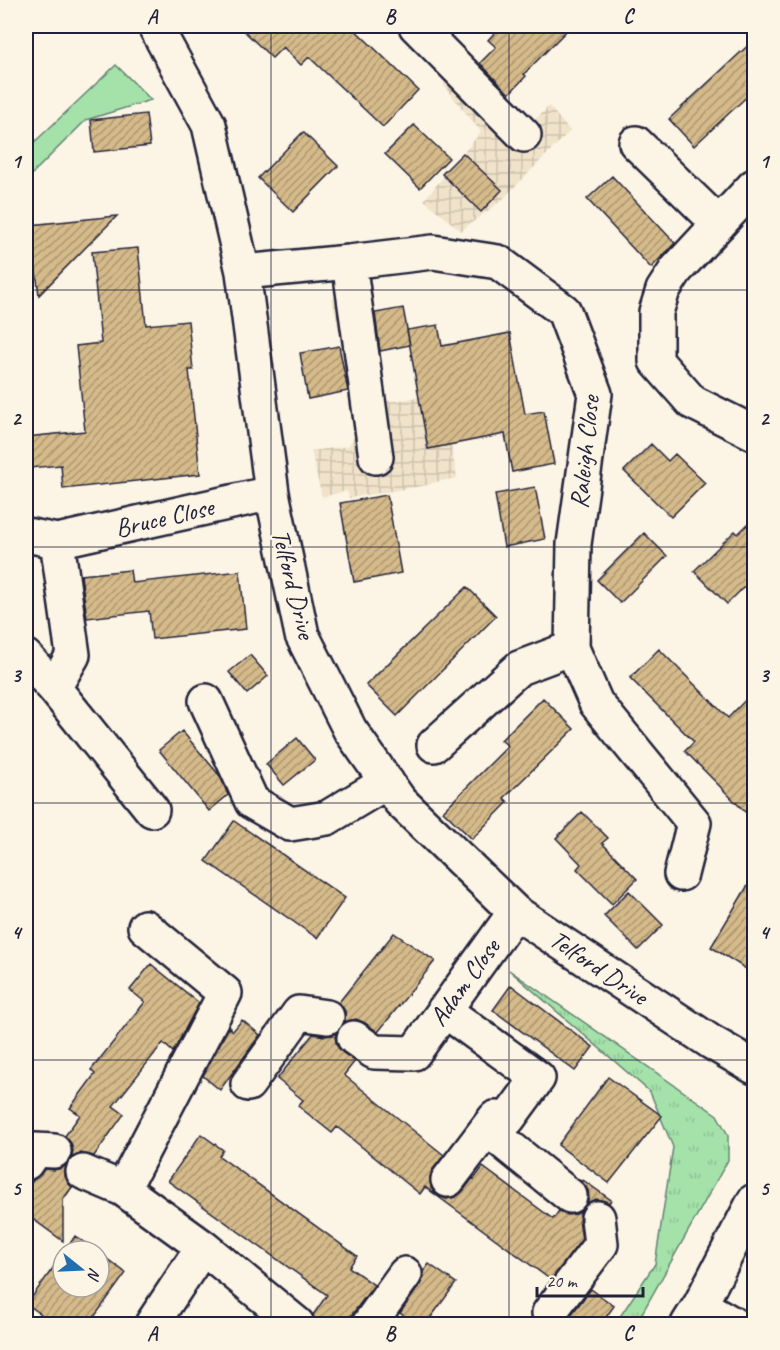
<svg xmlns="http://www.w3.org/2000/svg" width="780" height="1350" viewBox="0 0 780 1350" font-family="Caveat,sans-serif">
	<defs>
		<pattern id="industrial-grid" width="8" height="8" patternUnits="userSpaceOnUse" patternTransform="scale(1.5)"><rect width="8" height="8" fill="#f0e3ca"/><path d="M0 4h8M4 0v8" fill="none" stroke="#cec2ae"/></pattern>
		<pattern id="grass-tufts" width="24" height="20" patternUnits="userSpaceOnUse" patternTransform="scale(1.5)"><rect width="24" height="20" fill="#a4e2aa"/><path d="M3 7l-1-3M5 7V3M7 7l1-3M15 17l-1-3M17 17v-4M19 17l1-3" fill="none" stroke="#8dc293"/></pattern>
		<pattern id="building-hatch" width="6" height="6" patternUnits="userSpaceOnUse" patternTransform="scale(1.5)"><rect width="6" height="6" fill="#d5ba8a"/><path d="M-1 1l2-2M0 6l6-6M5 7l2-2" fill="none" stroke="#ac9772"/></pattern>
	</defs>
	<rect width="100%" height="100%" fill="#fcf5e5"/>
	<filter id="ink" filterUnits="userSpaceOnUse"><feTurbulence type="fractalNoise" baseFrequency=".0167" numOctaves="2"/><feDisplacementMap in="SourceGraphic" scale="12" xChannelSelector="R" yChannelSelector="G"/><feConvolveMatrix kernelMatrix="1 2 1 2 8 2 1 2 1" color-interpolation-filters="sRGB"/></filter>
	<g filter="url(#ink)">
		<path fill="url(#industrial-grid)" d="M456,68l68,63 25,-25 21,25 -68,69 -41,31 -37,-31 57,-68 -38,-47z
			M357,295l13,98 15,9 57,-8 15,84 -22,4 -7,3 -79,13 -2,-7 -25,6 -11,-46 37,-5 11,-17 -27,-131z"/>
		<path fill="url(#grass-tufts)" stroke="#638272" stroke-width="1.5" d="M509,970l208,145 11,20v25l-92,164h-21l40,-60 18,-117 -23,-55z"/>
		<path fill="#a4e2aa" stroke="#638272" stroke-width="1.5" d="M116,65l35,35 -65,20 -60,60v-30z"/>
		<path fill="url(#building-hatch)" stroke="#22223b" stroke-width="1.5" d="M239,26h112l67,64 -35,37 -74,-70 -8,8 -18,-18 -11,11z
			M501,26h70l-47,48 2,2 -17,18 -29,-31 16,-16 -8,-7z
			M754,40v50l-60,56 -25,-27z
			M146,114l4,32 -56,6 -3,-32z
			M414,125l35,33 -29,30 -35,-34z
			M303,132l35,34 -45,46 -35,-34z
			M463,153l39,37 -21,22 -39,-38z
			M612,176l63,67 -24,25 -64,-69z
			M117,216l-30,30 -48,49 -9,-70z
			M138,248l8,77 42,-4 5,49h-4l11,104 -137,15 -2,-24 -32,3 -3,-31 59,-6 -9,-85 25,-3 -9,-91z
			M403,308l7,37 -30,6 -5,-38z
			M438,325l4,21 68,-13 15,81 19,-3 10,53 -42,8 -7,-38 -77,15 -21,-119z
			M339,346l9,45 -40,8 -8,-46z
			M651,444l17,17 7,-7 30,29 -34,34 -47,-46z
			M535,487l10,52 -41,8 -9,-53z
			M387,495l14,78 -47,9 -14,-79z
			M754,518v59l-27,27 -33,-33 41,-40 3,3z
			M644,533l23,23 -47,47 -23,-23z
			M130,570l2,13 108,-12 6,58 -94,10 -3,-28 -62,7 -6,-43z
			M467,587l29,29 -99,100 -31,-31z
			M659,649l69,69 26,-27v130l-69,-70 9,-9 -64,-64z
			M250,655l18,21 -21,18 -18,-22z
			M543,698l31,31 -70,69 4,4 -36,37 -29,-28 65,-65 -7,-6z
			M182,731l38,45 8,19 -19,16 -50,-61z
			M297,738l18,22 -31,25 -18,-21z
			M582,812l26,26 -6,5 35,36 -25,25 -35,-35 4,-5 -25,-26z
			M234,821l111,77 -28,40 -111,-77z
			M754,875v99l-43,-27z
			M629,891l34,34 -25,25 -34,-34z
			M394,933l41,28 -57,71 -13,-9 -9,-4 -11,3v-11l-6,-9z
			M151,964l48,39 -26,49 -10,-9 -50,63 11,8 -30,42 -13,-3 -10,5 2,-7 -2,-8 -6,-7 15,-21 -10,-7 25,-34 -4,-4 54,-68 -15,-12z
			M511,985l82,62 -18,24 -82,-61z
			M242,1020l18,15 -40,55 -17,-14 26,-49 4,4z
			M337,1032l-2,5 2,9 6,7 12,8 -11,14 100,80 -11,14 -3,8 1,11 6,7 9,4 10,-2 7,-6 10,-13 1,1 9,-12 70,52 6,-8 9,4 8,-1 5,-3 -2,9 3,19 -31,41 -126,-93 -5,7 -83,-67 -5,6 -34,-27 5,-6 -26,-21 36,-45 12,2 8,-1z
			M608,1077l54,39 -53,67 -51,-38z
			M201,1134l22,16 -4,6 138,100 -8,11 25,18 -29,39h-30l-2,-9 14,-20 -159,-114z
			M66,1165l-1,10 3,8 4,4 -9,13v41l-37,-27v-24l7,-10 8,-6 3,-5 10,1 8,-2z
			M583,1180l28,20 -2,3 -4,-2 -9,-2 -9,4 2,-5 -1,-8 -7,-9z
			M75,1236l21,15h-31z
			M99,1253l27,20 -37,51h-34l-28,-20 36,-50v33h36z
			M429,1264l27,19 -30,41h-11l-15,-11 20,-28 4,-9 -1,-4z
			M591,1289l23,17 -13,18h-37z"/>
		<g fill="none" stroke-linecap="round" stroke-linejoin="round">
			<defs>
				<path id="minor" d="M155,26l54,99 34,147 29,221 30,142 48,95 50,71 115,111 196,130 43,25
					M416,26l108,109
					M636,143l83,81
					M754,186l-78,84 -13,20 -7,22v49l36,41 62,31
					M349,262l27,195
					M243,272l106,-10 84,-10 65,10 66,49 31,83 -21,150 -2,104 24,55 98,120 -13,51
					M26,535l31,6 215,-48
					M26,657l28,31 98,122
					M54,688l19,-33 -16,-114
					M206,701l46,101 38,22 37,-6 60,-36
					M434,745l85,-77 53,-20
					M444,1010l94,68 -30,41 -13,-1 -47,62
					M354,1038l20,14 40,1 101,-141
					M248,1084l51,-71 28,4
					M487,1129l83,67
					M26,1163l9,-13 19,1
					M83,1172l40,17 80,58 94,77
					M123,1189l102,-196 -80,-66
					M700,1305l33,19
					M549,1313l52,-69 -3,-26
					M152,1324l51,-77
					M369,1324l36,-50
					M688,1324l12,-19 54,-104"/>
			</defs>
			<use href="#minor" stroke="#22223b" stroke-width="38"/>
			<use href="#minor" stroke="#fcf5e5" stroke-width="33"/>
		</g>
	</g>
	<path fill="none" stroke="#22223b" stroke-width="1.5" stroke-opacity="0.55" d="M271,26v1298M509,26v1298M26,290h728M26,547h728M26,803h728M26,1060h728"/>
	<g text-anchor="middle" stroke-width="4.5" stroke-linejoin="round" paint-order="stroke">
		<g font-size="26" fill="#22223b" stroke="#fcf5e5">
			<text transform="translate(584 452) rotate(-84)" y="9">Raleigh Close</text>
			<text transform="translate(164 517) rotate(-13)" y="9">Bruce Close</text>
			<text transform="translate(294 584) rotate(76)" y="9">Telford Drive</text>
			<text transform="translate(599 967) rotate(34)" y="9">Telford Drive</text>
			<text transform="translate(464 982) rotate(-54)" y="9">Adam Close</text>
		</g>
	</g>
	<rect width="780" height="1350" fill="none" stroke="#fcf5e5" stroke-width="66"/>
	<g transform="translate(81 1269) rotate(108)"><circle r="28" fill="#fcf5e5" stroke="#a5a1a1" stroke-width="1.5"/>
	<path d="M0-4.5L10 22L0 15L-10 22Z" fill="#1f6fb2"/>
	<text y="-9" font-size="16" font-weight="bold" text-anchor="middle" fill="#22223b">N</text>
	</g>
	<path d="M537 1287v9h106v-9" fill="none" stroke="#22223b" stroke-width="3"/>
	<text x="546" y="1287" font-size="18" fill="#22223b" stroke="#fcf5e5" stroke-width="4.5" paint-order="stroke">20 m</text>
	<rect x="33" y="33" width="714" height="1284" fill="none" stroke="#22223b" stroke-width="2"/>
	<g font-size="20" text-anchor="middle" font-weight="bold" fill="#22223b">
		<text x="152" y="23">A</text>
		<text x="390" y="23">B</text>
		<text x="628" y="23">C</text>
		<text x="16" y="168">1</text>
		<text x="764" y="168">1</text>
		<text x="16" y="425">2</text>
		<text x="764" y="425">2</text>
		<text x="16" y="682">3</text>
		<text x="764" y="682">3</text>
		<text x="16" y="939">4</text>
		<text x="764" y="939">4</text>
		<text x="16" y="1195">5</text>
		<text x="764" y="1195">5</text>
		<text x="152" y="1340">A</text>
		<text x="390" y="1340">B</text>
		<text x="628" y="1340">C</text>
	</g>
</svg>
